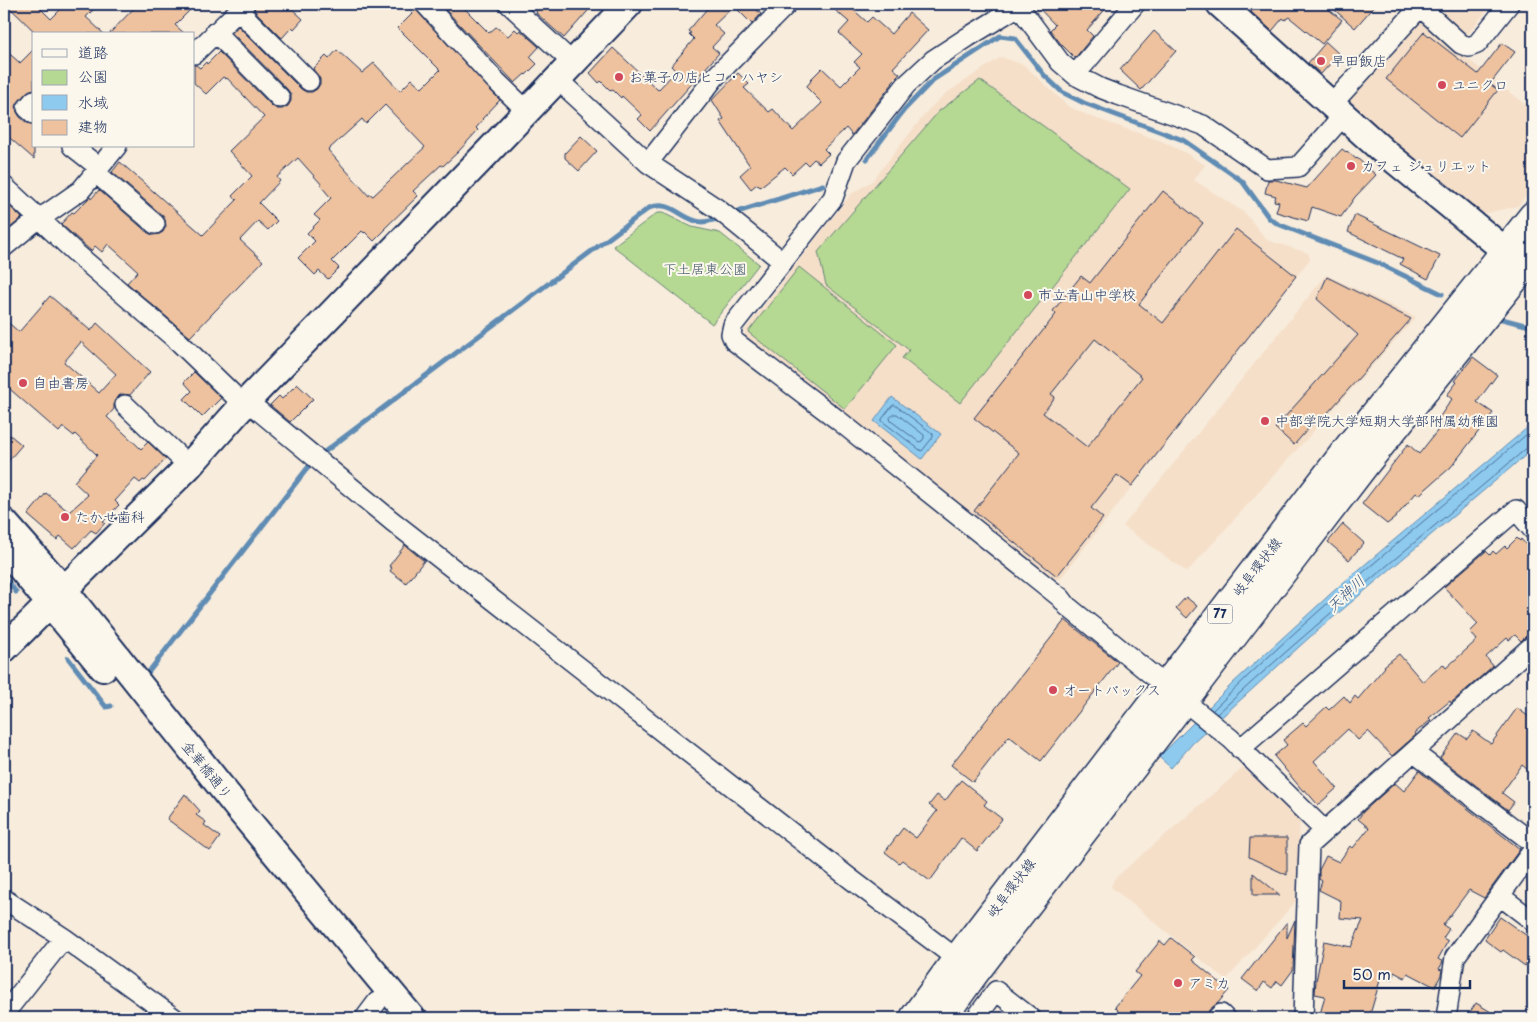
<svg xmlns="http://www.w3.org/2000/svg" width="1537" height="1022" viewBox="0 0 1537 1022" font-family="'Playpen Sans','Klee One',sans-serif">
	<rect width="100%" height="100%" fill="#f8ecdc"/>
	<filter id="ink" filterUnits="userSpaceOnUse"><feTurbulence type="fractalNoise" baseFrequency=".02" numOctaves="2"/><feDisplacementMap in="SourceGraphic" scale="10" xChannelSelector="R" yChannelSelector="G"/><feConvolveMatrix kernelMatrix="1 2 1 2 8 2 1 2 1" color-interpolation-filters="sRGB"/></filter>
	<g filter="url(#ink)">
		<path fill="#f5dfc9" d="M1430,4h62l-25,31z
			M1419,23l8,1 41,35 65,52v75l-15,20 -36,8 -132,-106v-9z
			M1001,57l23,8 44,41 21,10 72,25 23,11 21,13 -11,15 51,33 22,27 41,13 2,6 -250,320h-8l-307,-242v-7l106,-136 21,-13 57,-72 16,-15z
			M1326,275l90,42 -229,255 -64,-46z
			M1243,768l57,47 -3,85 -71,80 -115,-93 3,-8z"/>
		<path fill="#b5d892" stroke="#688478" d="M980,80l150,109 -170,214 -58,-45 7,-8 -83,-65 -8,-33 121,-141z
			M657,213h6l29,14 28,6 39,31 -47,60 -99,-78z
			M799,267l98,78 -52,64 -97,-77z"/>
		<path fill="#8ecaee" stroke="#608cb4" d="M892,397l49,37 -19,25 -48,-38z
			M1533,423v26l-223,188 -117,106 -22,25 -12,-11 74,-74 104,-95z"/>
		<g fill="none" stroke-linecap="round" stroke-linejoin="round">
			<path stroke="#496d98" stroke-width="1" d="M895,405l38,29v3l-11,14 -2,-1 -38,-29v-2l10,-13z
				M894,414h3l27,21v3l-2,3 -3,1 -28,-21 -1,-3z
				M1213,710c100,-100 212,-189 320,-281
				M1217,714c100,-93 207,-178 311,-267l5,-1"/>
			<path stroke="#608cb4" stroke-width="5" d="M867,159l37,-49 29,-30 67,-44 15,2 29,37 18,17 22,11 99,37 59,41 27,37 9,6 100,39 64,31
				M731,214l92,-29
				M1502,319l31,8
				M319,456l330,-248c23,-9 32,12 52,14 7,0 13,-2 20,-4
				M4,577l12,15
				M68,658l38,49 5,-1
				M147,674l166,-213"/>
		</g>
		<path fill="#eec29e" stroke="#1b2f5e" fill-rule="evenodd" d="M6,4h30l15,15 15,-15h33l-13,13 18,17h-67z
			M138,4h58l-21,21 10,9h-76z
			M256,4h31l16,15 -9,10 -2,-2 -10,11 -28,-28z
			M445,4h15l29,29 7,-6 12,9 7,-7 3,3 2,-2 19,17 -9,10 7,7 -11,11 -1,-1 -10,9 -73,-77z
			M528,4h66l-30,34 -28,-25 1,-1z
			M711,4h39l11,10 -9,10 -18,-18 -20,19 10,9 -12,13 7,6 -69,78 -12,-12 4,-4 -20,-19 -1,2 -8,-8 -2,1 -10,-10 -2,2 -9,-10 23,-25 45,42 18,-19 -5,-5 23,-27 -5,-5 2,-1 -3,-2z
			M828,4h19l20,18 5,-5 19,17 18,-21 19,17 -35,38 7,6 -8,8 1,1 -41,52 -6,-7 -22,21 5,5 -10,9 -5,-4 -6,6 -3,-3 -13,12 -7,-7 -25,20 -3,-3 -6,5 -11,-14 10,-9 -30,-45 4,-2 -12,-19 26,-27 11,11 -5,4 25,24 4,-3 20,22 29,-28 -16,-16 5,-6 -1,-1 12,-12 19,18 19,-19 -6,-5 8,-8 -23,-21 10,-11z
			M1035,4h75l-23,26 6,6 -18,22 -14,-14 -11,-14 5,-5z
			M1258,4h64l20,16 -20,24 -33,-27 -4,3 -2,-2 -11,13 -21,-19z
			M1328,4h48l-21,24z
			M416,10l84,90 -18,19 1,1 -7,8 2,2 -20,22 -15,14 -2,-1 -28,26 5,5 -34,33 1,1 -11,11 -9,-9 -1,1 -2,-2 -30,30 7,7 -11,11 -9,-8 -4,4 -17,-17 17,-17 -8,-8 13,-13 -6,-5 17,-17 -10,-12 1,-1 -24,-27 -21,19 3,4 -21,22 18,18 -9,9 -10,-9 -18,19 23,21 -73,76 -63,-54 11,-12 -30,-27 -6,8 -7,-6 -4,5 -30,-27 11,-12 2,1 16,-16 1,2 8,-9 49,43 5,2 6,-1 4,-2 3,-6 -1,-6 -2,-4 -51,-44 8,-10 83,73 34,-35 -5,-4 20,-20 -23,-25 35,-34 -37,-39 -1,1 -3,-2 -17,17 -12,-11v-18h2l4,3 6,-6 1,2 12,-12 53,54 5,3h5l6,-3 3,-5v-6l-3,-5 -56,-57 6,-7 63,63 5,3h6l5,-3 3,-5v-5l-7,-10 13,-13 3,3 8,-9 25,23 12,-10 26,28 12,-12 10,9 18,-18 -42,-42zM385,105l40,42 -52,49 -3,-2 -1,2 -41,-46 34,-31 4,5z
			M1154,31l22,20 -35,39 -21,-20z
			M1424,32l54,42 24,-31 13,9 -25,32 8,6 -38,48 -74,-59z
			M1326,42l13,12 -18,20 -13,-11z
			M4,49l16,14 14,-14v40l-8,4 -7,8 -3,5 1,6 3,5 7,6 7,2v34l-30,-26z
			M581,136l16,15 -18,20 -14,-13v-5z
			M1342,149l4,3 1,-1 9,8 1,-1 19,17 -21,22 -14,20 -29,-10 -4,14 -32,-9 3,-10 -5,-1 2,-5 -11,-3 3,-13h8l31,8z
			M1163,191l40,32 -64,81 24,19 73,-94 60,47 -164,210 -15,-11 -26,33 12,10 -46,58 -83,-65 45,-58 -45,-35 82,-104 -3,-3 28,-35 9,7zM1095,339l47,38 -55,70 -44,-34 12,-16 -4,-3z
			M4,201l18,17 -18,15z
			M1355,215l85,41 -12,23 -28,-15 3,-5 -55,-27z
			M1327,277l84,42 -94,106 -3,-3 -20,23 -19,-17 83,-93 -41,-36z
			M50,296l41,35 6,-8 53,49 -20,23 -8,-1 -5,3 -3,5v7l-7,8 34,32 7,-7 18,17 -21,22 -2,-1 -3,3 -5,-4 -20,22 4,4 -16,17 2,1 -9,10 -5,-3 -17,18 -14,-12 -3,4 -29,-25 18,-22 23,19 19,-17 -14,-13 23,-27 -22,-21 -1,2 -11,-9 -4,5 -55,-48v-65l15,13zM81,342l35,32 -17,19 -35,-31z
			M1473,357l24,18 -20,27 16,11 -42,54 -32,28 -3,-2 -21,25 -8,6 -25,-20 46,-60 11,10 22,-28 -5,-4 16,-23 -5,-4 10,-13 -2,-1z
			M194,372l27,26 -19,19 -18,-18 8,-8 -8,-9z
			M297,384l16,15 -23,23 -20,-17 9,-9 3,3z
			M10,435l12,10 -18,21v-24z
			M1343,524l21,19 -15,17 -21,-18z
			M1517,538l3,3 1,-2 12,14v81l-7,2 -5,5 -6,-6 -6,5 -2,-2 -21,19 7,9 -42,37 -1,-2 -21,17 2,2 -16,13 1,2 -24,21 -24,-25 -10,9 -10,-11 -34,32 23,27 -19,17 -13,-15 -2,1 -29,-35 13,-11 -4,-5 20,-17 3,3 20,-19 3,3 15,-14 6,7 5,-7 3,3 27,-32 -1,-1 15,-12 24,28 20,-18 3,4 31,-28 -7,-8 8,-8 -34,-37 42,-36 4,4 3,-4 3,3 9,-8 2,2z
			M405,545l19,16 -18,22 -16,-12 2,-3 -3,-2z
			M1186,597l11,9 -10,12 -11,-10z
			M1065,620l53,42 -77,99 -32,-25 -36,46 -22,-17z
			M1517,708l16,12v54l-11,-9 -20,28 12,9 -6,8 -68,-52 18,-25 9,6 6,-8 18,13z
			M1419,771l101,78 -36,49 -15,-8 -26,35 6,4 -6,9 5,3 -10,18 5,3 -4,7 3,1 -1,5 -6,12 -27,-14 -3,5 -11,-6 -2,8 -11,-3 -12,41h-50l6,-22 -10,-2 1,-13 8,-40 27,6 12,-27 -23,-2 1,-17 -22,-11 3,-9 -3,-2v-9l7,-14 13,6 11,-16 3,2 16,-20 -11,-9 5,-7 32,-29 9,8z
			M961,780l26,21 -3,4 18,14 -25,32 -16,-13 -31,43 -28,-21 -3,3 -14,-11 18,-24 13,10 21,-27 -8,-6 8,-10 8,6z
			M185,794l15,17 -4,4 10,7 -2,3 16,12 -10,14 -43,-32z
			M1250,838h37v37l-38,-18z
			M1253,873l27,22h-27z
			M1500,917l33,23v14l-8,12 -22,-16 -2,2 -15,-11 -1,-2z
			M1295,920l-2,50 -11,15 -5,-4 -5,7 -8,-6 -6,9 -16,-12 45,-57v16z
			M1171,938l24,19 -3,3 37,30 -11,13 -9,7 -3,8h-95l7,-8 -3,-3 25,-31 -5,-4 25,-31 5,4z
			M1476,1003l25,15h-35z"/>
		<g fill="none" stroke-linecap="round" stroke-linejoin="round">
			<defs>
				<path id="street" d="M425,4l70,76 32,31
					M509,4l64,59
					M1017,4l43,58 15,13 25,13 18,7 85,30 64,44 31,-2 46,-52
					M1417,4l44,40 8,3 8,-3 32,-40
					M1019,6l-51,31 -35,23 -27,25 -60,76 -13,37 -100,127 -2,9 3,7 104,79 223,178 6,8 164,133 94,92
					M238,10l71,71
					M215,32l65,66
					M194,54l51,-50
					M1075,75l60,-71
					M557,79l91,84 71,47 64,52
					M34,100l-7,8 7,6
					M1332,104l88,-97
					M72,146l28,22
					M648,163l67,-86 72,-73
					M96,173l59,51
					M4,186l74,69 102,88 64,62
					M4,247l34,-28 10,-6 33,-23 36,-44
					M247,401l145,120 460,359 105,79
					M125,405l64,61
					M1240,749l276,-239 17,20
					M1413,752l120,91
					M1500,896l33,25
					M4,899l60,39 110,80
					M4,1014l60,-76
					M365,1018l12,-16
					M976,1018l20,-27 35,27
					M1217,1018l4,-4 4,4
					M1303,1018l6,-173 224,-200
					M1446,1018l9,-61 78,-107"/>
				<path id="secondary" d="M1220,4l162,146 141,115
					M4,522l60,68 173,217 175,211
					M10,555l93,113
					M4,649l185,-183 58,-65 239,-247 143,-150"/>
				<path id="primary" d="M914,1018l43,-59 391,-511 185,-232
					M942,1018l31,-43 393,-512 167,-207"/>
			</defs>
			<use href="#street" stroke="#1b2f5e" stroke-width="22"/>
			<use href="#secondary" stroke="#1b2f5e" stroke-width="30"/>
			<use href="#primary" stroke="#1b2f5e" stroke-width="31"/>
			<use href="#street" stroke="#fbf7ec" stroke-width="19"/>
			<use href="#secondary" stroke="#fbf7ec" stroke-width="26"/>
			<use href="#primary" stroke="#fbf7ec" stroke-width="28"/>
		</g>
	</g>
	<g fill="#d1495b" stroke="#fbf7ec" stroke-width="2">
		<circle cx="1321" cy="61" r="5"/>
		<circle cx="619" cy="77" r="5"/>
		<circle cx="1442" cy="85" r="5"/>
		<circle cx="1351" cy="166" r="5"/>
		<circle cx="1028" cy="295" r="5"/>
		<circle cx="23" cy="383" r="5"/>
		<circle cx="1265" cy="421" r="5"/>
		<circle cx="65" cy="517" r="5"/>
		<circle cx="1053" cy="690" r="5"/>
		<circle cx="1178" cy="983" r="5"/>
	</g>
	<g text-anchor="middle" stroke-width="4" stroke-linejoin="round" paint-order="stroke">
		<rect fill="#fbf7ec" stroke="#5e6b89" stroke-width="1" x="1207.5" y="604.5" width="25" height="19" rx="4"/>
		<g font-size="12" font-weight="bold" fill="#1b2f5e">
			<text x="1220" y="618">77</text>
		</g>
		<g font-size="14" fill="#1b2f5e" stroke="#fbf7ec" text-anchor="start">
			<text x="1331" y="66">早田飯店</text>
			<text x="629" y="82">お菓子の店ヒコ・ハヤシ</text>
			<text x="1452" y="90">ユニクロ</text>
			<text x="1361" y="171">カフェ ジュリエット</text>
			<text x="1038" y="300">市立青山中学校</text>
			<text x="33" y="388">自由書房</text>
			<text x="1275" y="426">中部学院大学短期大学部附属幼稚園</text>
			<text x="75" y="522">たかせ歯科</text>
			<text x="1063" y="695">オートバックス</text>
			<text x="1188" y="988">アミカ</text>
		</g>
		<g font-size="14" fill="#42596b" stroke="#fbf7ec">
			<text x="705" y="274">下土居東公園</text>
		</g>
		<g font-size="14" fill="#1b2f5e" stroke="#fbf7ec">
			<text transform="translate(1257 567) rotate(-52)" y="5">岐阜環状線</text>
			<text transform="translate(207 770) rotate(51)" y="5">金華橋通り</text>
			<text transform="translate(1011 888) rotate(-53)" y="5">岐阜環状線</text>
		</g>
		<g font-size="15" font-style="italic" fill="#385682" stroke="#fbf7ec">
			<text transform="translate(1346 594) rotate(-43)" y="5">天神川</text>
		</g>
	</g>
	<rect width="1537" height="1022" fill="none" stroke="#fbf7ec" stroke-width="20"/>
	<rect x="10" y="10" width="1517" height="1002" fill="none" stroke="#1b2f5e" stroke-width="2" filter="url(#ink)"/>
	<rect x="32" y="32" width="162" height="115" fill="#fbf7ec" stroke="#a1a7b3"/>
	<rect x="42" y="49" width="25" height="8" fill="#fbf7ec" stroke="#a1a7b3"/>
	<text x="78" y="58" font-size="15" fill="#1b2f5e">道路</text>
	<rect x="42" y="70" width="25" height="15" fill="#b5d892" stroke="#a1a7b3"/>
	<text x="78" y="82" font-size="15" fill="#1b2f5e">公園</text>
	<rect x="42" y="95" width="25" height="15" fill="#8ecaee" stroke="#a1a7b3"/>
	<text x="78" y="108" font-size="15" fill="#1b2f5e">水域</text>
	<rect x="42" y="120" width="25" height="15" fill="#eec29e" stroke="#a1a7b3"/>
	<text x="78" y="132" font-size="15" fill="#1b2f5e">建物</text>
	<path d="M1344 980v8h126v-8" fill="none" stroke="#1b2f5e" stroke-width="2.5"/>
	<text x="1352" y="980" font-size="15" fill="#1b2f5e" stroke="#fbf7ec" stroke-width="4" paint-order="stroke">50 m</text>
</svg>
